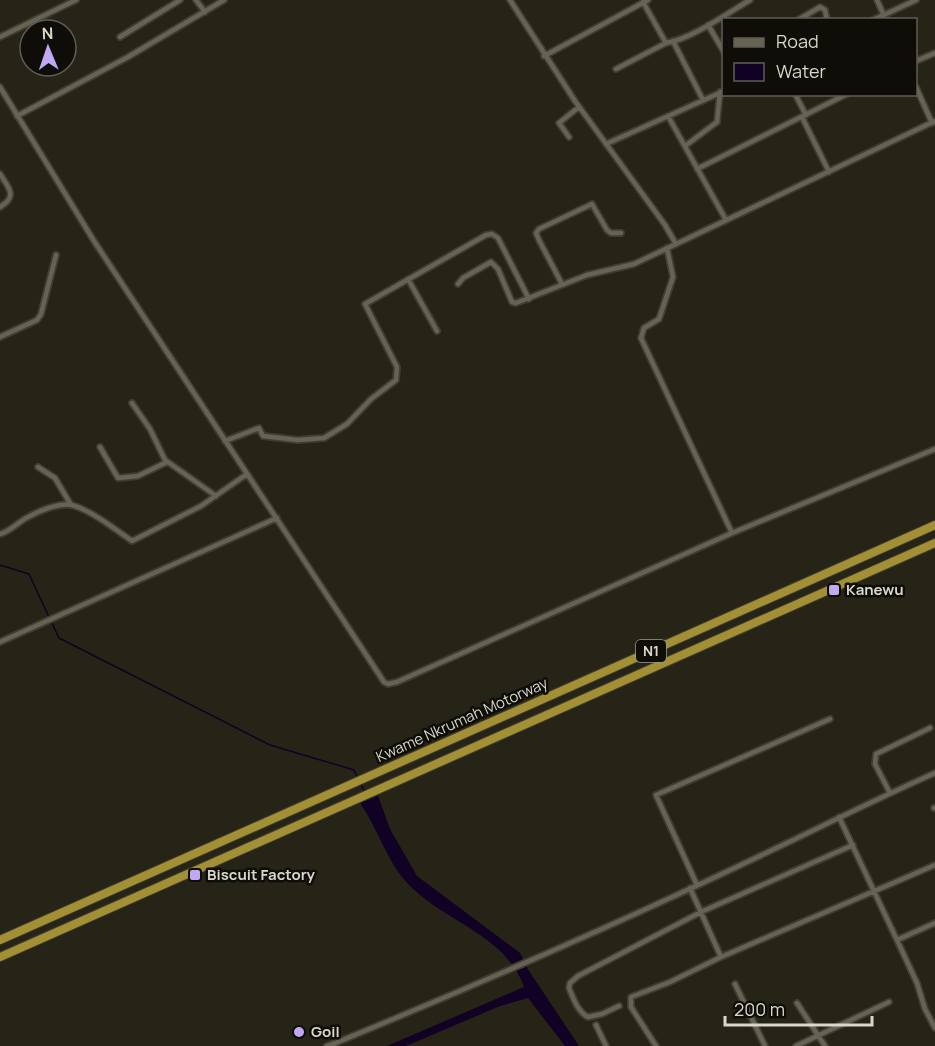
<svg xmlns="http://www.w3.org/2000/svg" width="935" height="1046" viewBox="0 0 935 1046" font-family="Manrope,sans-serif">
	<rect width="100%" height="100%" fill="#262416"/>
	<path fill="#110125" d="M378,796l12,33 27,47 103,77 9,18 50,75h-14l-37,-48 -28,8 -94,40h-19l137,-59c-18,-52 -79,-65 -115,-102 -22,-23 -31,-56 -49,-82z"/>
	<g fill="none" stroke-linecap="round" stroke-linejoin="round">
		<path stroke="#110125" stroke-width="1.5" d="M0,565l29,9 20,43
			M51,621l8,17 211,107 84,25 4,9
			M360,783l5,9"/>
		<defs>
			<path id="minor" d="M196,0l9,12
				M510,0l65,101 90,124 11,19
				M877,0l9,20
				M643,2l23,41
				M798,20l22,-13 5,3 2,10
				M873,20l43,-20
				M708,25l16,27
				M0,37l76,-37
				M120,37l60,-37
				M673,41l30,59
				M544,56l104,-56
				M916,61l19,-8
				M616,69l50,-26c25,-4 62,-30 84,-43
				M0,87l94,154 290,441 4,2 9,-2 335,-149 203,-84
				M916,87l16,36 2,-1
				M795,94l11,21
				M17,116l111,-59 96,-57
				M668,116l58,104
				M802,117l27,55
				M569,137l-10,-14 20,-16
				M606,144l118,-53
				M685,146l32,-24 3,-30
				M697,169l150,-75
				M0,174c9,14 18,22 0,33
				M667,248l6,29 -14,42 -15,9 -3,10 91,195
				M408,279l29,52
				M458,284l5,-6 28,-16 7,7 14,33 4,1 71,-28 47,-11 301,-143
				M562,284l-23,-44 -3,-7 3,-4 53,-25 15,26 4,3h10
				M0,337l37,-17 4,-6 15,-59
				M132,403l18,26 15,31 51,36
				M225,441l34,-13 4,8 35,4 26,-2 23,-14 24,-25 25,-19 1,-13 -32,-63 121,-69 6,-1 6,4 31,61
				M100,447l18,31 20,-2 29,-14
				M38,467l17,11 16,27
				M0,534c11,-3 18,-12 28,-17 11,-6 32,-15 44,-12 20,6 43,24 60,36l69,-35 46,-32
				M0,642l277,-124
				M890,793l-15,-29 1,-10 54,-26
				M934,808h1
				M839,817l58,123 20,43 8,26 10,19
				M697,885l-41,-90 174,-76
				M690,888l31,69
				M897,940l38,-17
				M735,984l30,62
				M797,1003l28,43
				M619,1006l-17,8 -14,3c-10,-5 -15,-19 -19,-29l1,-5 8,-7 123,-64 152,-67
				M596,1025l10,21
				M333,1044c146,-60 291,-123 433,-191 57,-27 112,-55 169,-80
				M656,1046l-25,-39v-10l39,-15 51,-25 214,-92
				M796,1046l93,-44"/>
			<path id="tertiary" d="M327,1046l6,-2 1,2"/>
			<path id="motorway" d="M0,940l935,-415
				M0,957l935,-414"/>
		</defs>
		<use href="#minor" stroke="#403d33" stroke-width="8"/>
		<use href="#tertiary" stroke="#403d33" stroke-width="8"/>
		<use href="#motorway" stroke="#403d33" stroke-width="10"/>
		<use href="#minor" stroke="#666353" stroke-width="4.5"/>
		<use href="#tertiary" stroke="#666353" stroke-width="5"/>
		<use href="#motorway" stroke="#a39034" stroke-width="8"/>
	</g>
	<g fill="#c1a8f3" stroke="#0e0d07" stroke-width="2">
		<rect x="828" y="584" width="12" height="12" rx="3"/>
		<rect x="189" y="869" width="12" height="12" rx="3"/>
		<circle cx="299" cy="1032" r="6"/>
	</g>
	<g text-anchor="middle" stroke-width="5" stroke-linejoin="round" paint-order="stroke">
		<rect fill="#0e0d07" stroke="#9b9a92" stroke-width="1.5" x="636" y="640" width="30" height="22" rx="4.5"/>
		<g font-size="14" font-weight="bold" fill="#d8d6cd">
			<text x="651" y="656">N1</text>
		</g>
		<g font-size="15" font-weight="bold" fill="#d8d6cd" stroke="#0e0d07" text-anchor="start">
			<text x="846" y="595">Kanewu</text>
			<text x="207" y="880">Biscuit Factory</text>
			<text x="311" y="1037">Goil</text>
		</g>
		<g font-size="15" fill="#d8d6cd" stroke="#0e0d07">
			<text transform="translate(462 720) rotate(-24)" y="5">Kwame Nkrumah Motorway</text>
		</g>
	</g>
	<rect x="722" y="18" width="195" height="78" fill="#0e0d07" stroke="#5f5d56" stroke-width="1.5"/>
	<rect x="734" y="38" width="30" height="9" fill="#666353" stroke="#5f5d56" stroke-width="1.5"/>
	<text x="776" y="48" font-size="18" fill="#d8d6cd">Road</text>
	<rect x="734" y="63" width="30" height="18" fill="#110125" stroke="#5f5d56" stroke-width="1.5"/>
	<text x="776" y="78" font-size="18" fill="#d8d6cd">Water</text>
	<g transform="translate(48 48) rotate(358)"><circle r="28" fill="#0e0d07" stroke="#5f5d56" stroke-width="1.5"/>
	<path d="M0-4.5L10 22L0 15L-10 22Z" fill="#c1a8f3"/>
	<text y="-9" font-size="16" font-weight="bold" text-anchor="middle" fill="#d8d6cd">N</text>
	</g>
	<path d="M725 1016v9h147v-9" fill="none" stroke="#d8d6cd" stroke-width="3"/>
	<text x="734" y="1016" font-size="18" fill="#d8d6cd" stroke="#0e0d07" stroke-width="4.5" paint-order="stroke">200 m</text>
</svg>
